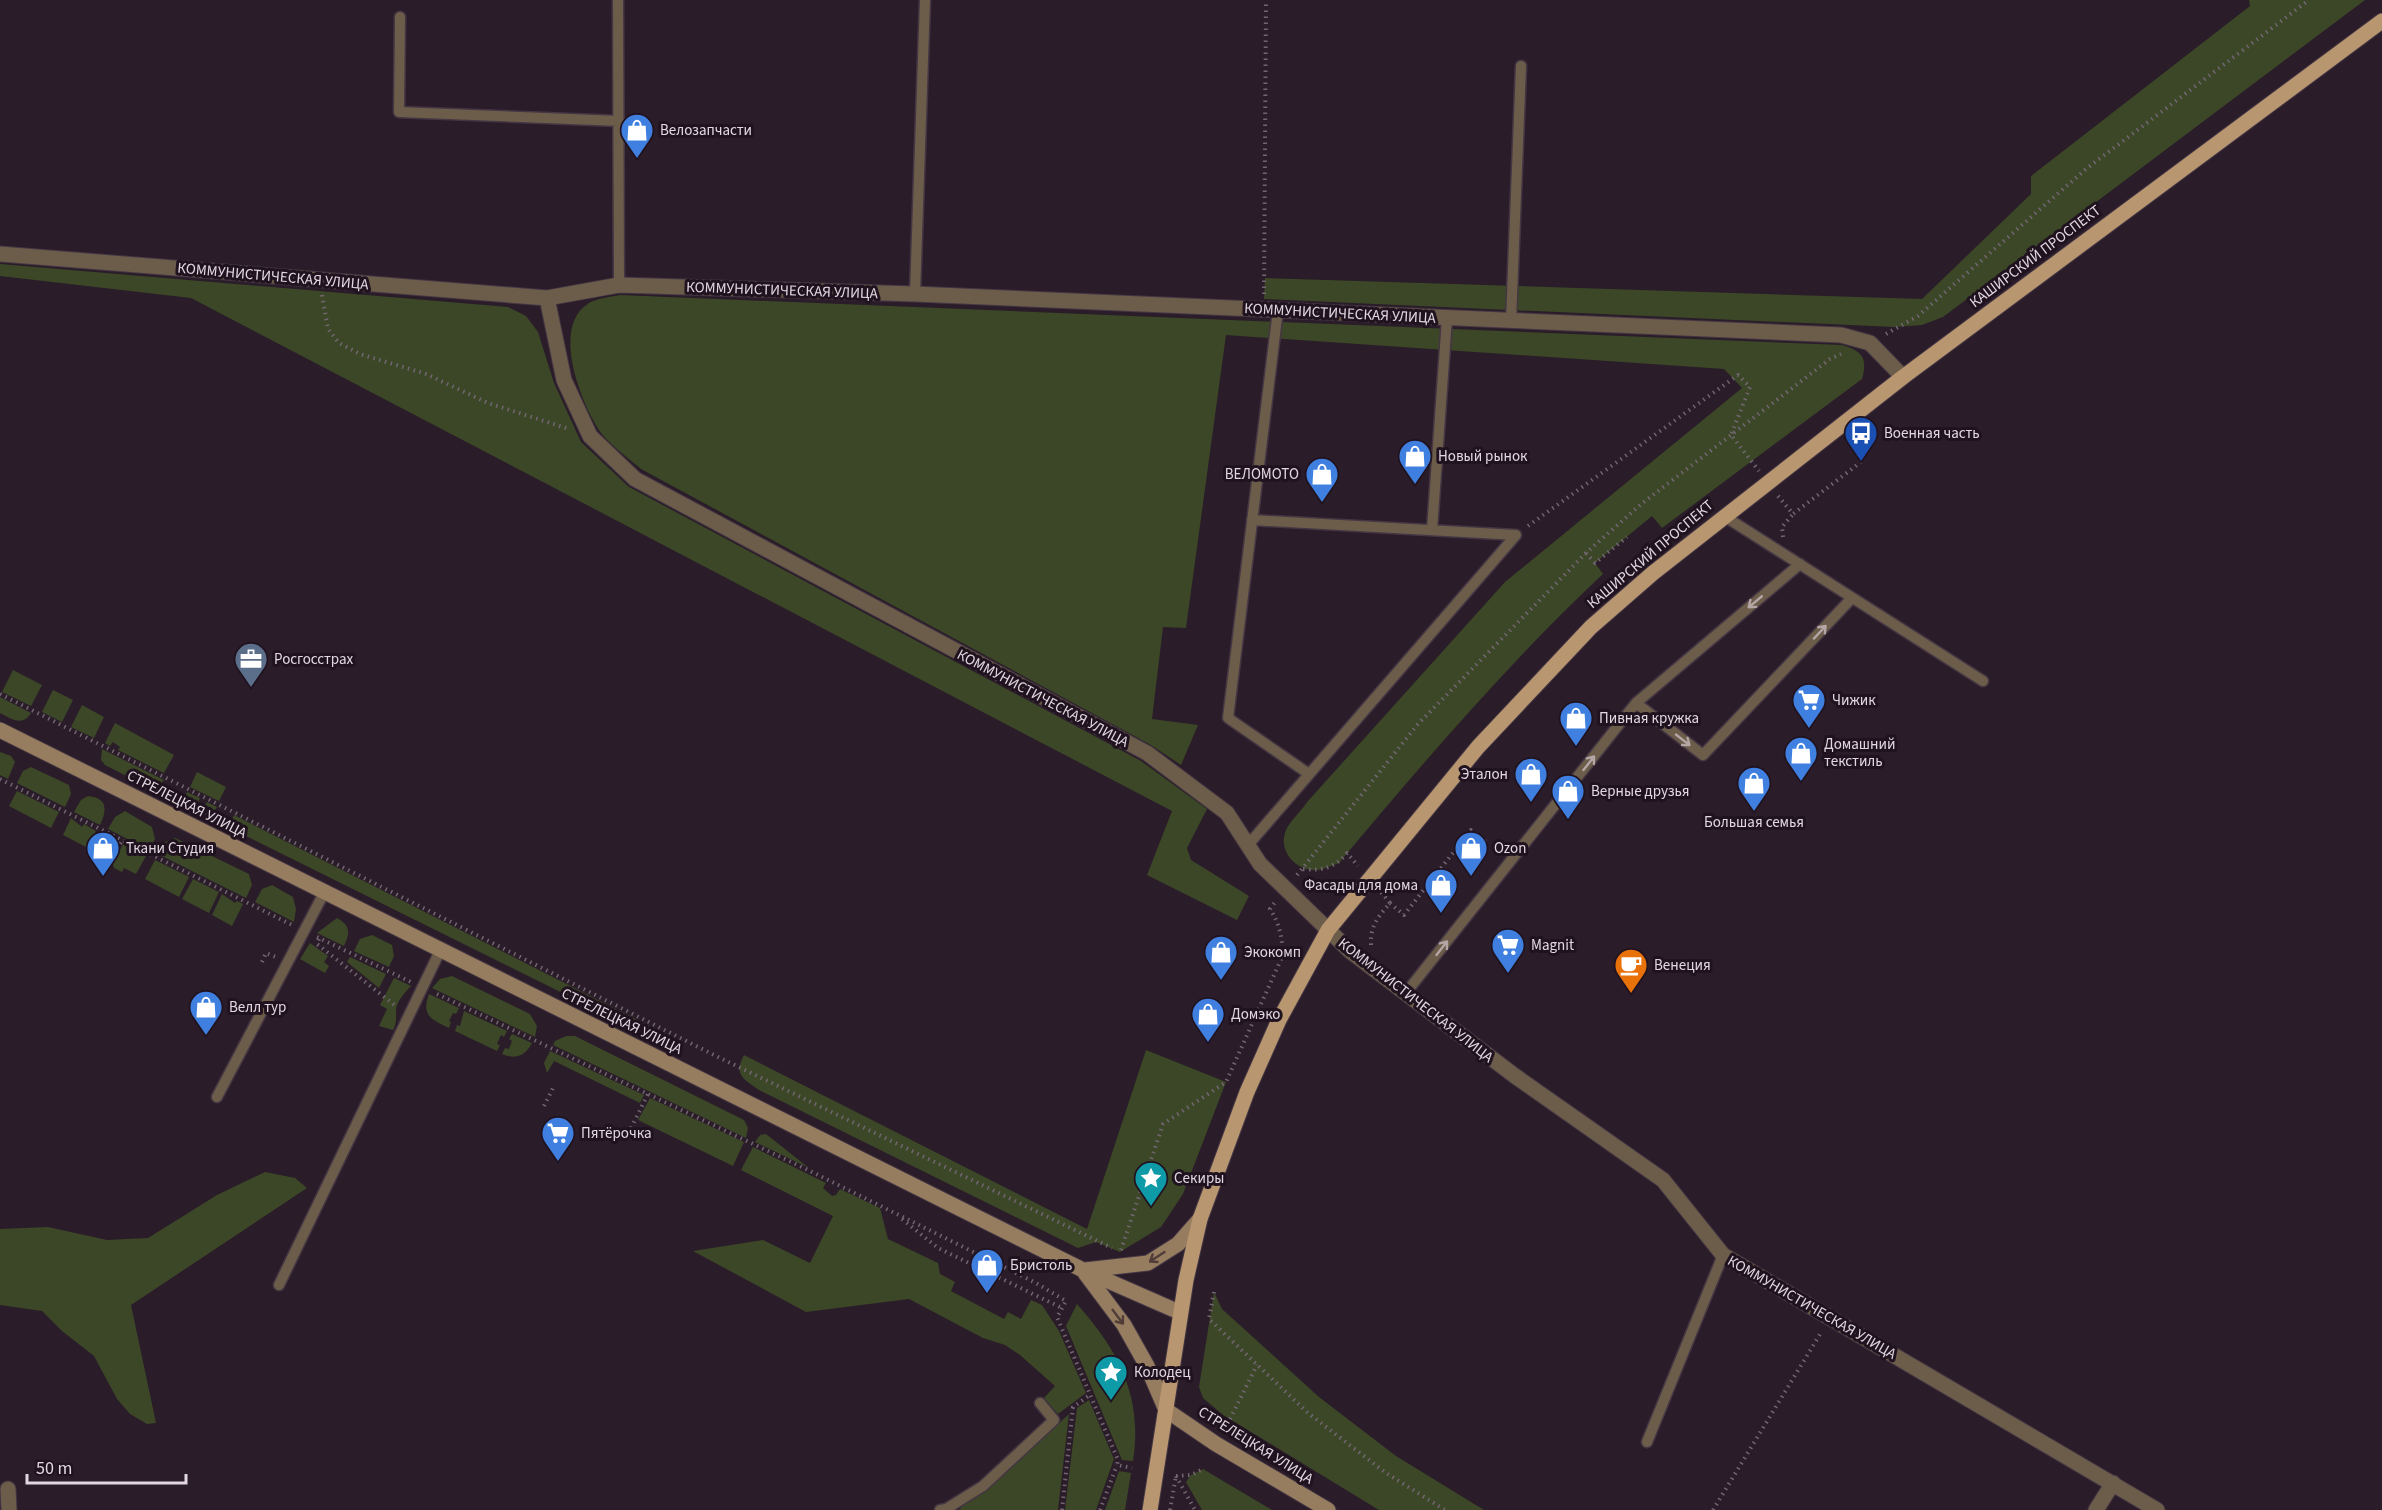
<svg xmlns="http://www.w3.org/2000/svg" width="2382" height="1510" viewBox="0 0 2382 1510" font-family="'Source Sans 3',sans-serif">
	<rect width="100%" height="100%" fill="#2a1c29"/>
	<path fill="#3b4727" d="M2249,0h116l-422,317 -21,8 -27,2 -631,-28 1,-21 657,21 109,-105v-18l219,-170z
		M0,264l508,43 18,9 12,16 16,51 27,59 48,45 512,274 66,48 -20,39 4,12 58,36 -12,24 -90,-45 25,-64 -981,-513 -191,-22z
		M620,295l1222,50c20,6 26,12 20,34l-200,149 -10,-12 -57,47 8,11c-96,90 -180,189 -264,289 -7,2 -15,7 -23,7 -21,1 -40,-21 -29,-42 6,-10 15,-18 21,-27l197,-219 237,-194 -18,-19 -498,-34 -40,293 -23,-1 -11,92 46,6 -17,40 -30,-20 -510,-276c-13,-11 -36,-28 -44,-42 -17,-28 -46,-101 -8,-124 9,-5 21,-6 31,-8z
		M13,670l29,15 -11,21 -29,-14z
		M53,690l20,10 -11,22 -20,-10z
		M0,697l31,16c-9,14 -19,6 -31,0z
		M82,705l22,12 -10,21 -23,-11z
		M115,723l59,32 -10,18 -46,-23 2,-3 -7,-5 -3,4 -5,-3z
		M102,749l62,31 -6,8 -6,1 -47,-24 -4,-5z
		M0,752l11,4 4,6 -7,17 -8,-4z
		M31,767l38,18 2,9 -6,13 -48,-24 6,-12z
		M197,772l29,15 -7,14 -29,-14z
		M17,791l42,21 -8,16 -42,-22z
		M187,792l13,6 -4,10 5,3 6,-9 10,5 -6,9h-4l-22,-11 -2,-4z
		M88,796c20,2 19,14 12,29l-26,-13 7,-12z
		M125,811l27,16 3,12 -6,11 -41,-21 7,-12z
		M234,815l435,221 -42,-11 -393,-195 -3,-9z
		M71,818l11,9 2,-3 12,7 -8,17 -25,-13z
		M175,838l74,36 3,11 -6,13 -88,-44 7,-12z
		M123,844l23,12 -10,18 -12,-6 -2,4 -8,-4 -1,-4z
		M155,860l34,17 -10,20 -34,-18z
		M193,879l26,13 -10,21 -27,-14z
		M272,885l21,12 3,12 -2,13 -39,-20 7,-13z
		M222,894l13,9 2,-2 6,3 -11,22 -20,-11z
		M337,918c14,8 13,15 7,28l-27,-13z
		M372,935l20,10 2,11 -5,11 -35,-16 6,-12z
		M310,943l18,13 -4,6 5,4 -4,7 -25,-14z
		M350,957l36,17 -7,14 -32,-26z
		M452,976l78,38 7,12 -2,11 -103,-49 8,-9z
		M394,978l17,8c-6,6 -15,16 -15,25 0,8 1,11 -3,19l-14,-4 8,-17 -7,-4z
		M429,994l30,14 -3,6 -3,-1 -4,8 2,1 -2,6c-18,-9 -28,-12 -20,-34z
		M464,1011l43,20 -3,6 -3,-2 -4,9 3,1 -3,6 -42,-20 2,-6 3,1z
		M512,1034l20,9c-7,13 -16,17 -30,11l3,-6 4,1 3,-8 -3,-2z
		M566,1036h9l169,84 4,8 -2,10 -193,-93 2,-4z
		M1146,1050l80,32 -43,112 -22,33 -41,25 -24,-10 -18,6 -319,-158c-15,-11 -26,-15 -15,-35l343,174z
		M550,1051l94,44 -4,8 -86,-42 -7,12 -3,-10z
		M650,1098l94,44 -11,24 -95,-46z
		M766,1134l43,34 -54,-26 5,-7z
		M753,1147l73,36 -3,5 9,8 4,-1 4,-6 40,19 8,31 50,24 2,11 15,8 -4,9 53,28 4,-7 13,7 10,-19 11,5 17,26 27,62 -28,21 -14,-16 11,-12 -35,-31 -15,-10 -22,-7 -74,-39 -103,13 -113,-61 70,-11 47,23 23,-47 -92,-46z
		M265,1172l30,6 12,10 -176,117 25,118 -9,1 -17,-10 -13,-15 -23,-43 -32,-25 -20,-20 -42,-6v-76l48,-2 59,13 41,-2 69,-43z
		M1214,1292l8,17 97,88 77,59 88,54h-105l-156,-95 -20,-17 -4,-11z
		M1077,1304c42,47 66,93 56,157l-11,-1 -56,-134z
		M1089,1400l25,59 -18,51h-31l12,-102z
		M1069,1414l-11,96h-99l4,-5 23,-15z
		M1203,1469l69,41h-70l-16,-28 5,-7z
		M1119,1471l12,2 -6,37h-20z"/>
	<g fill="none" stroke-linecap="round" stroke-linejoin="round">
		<defs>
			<path id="lane" d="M618,0l1,285
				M400,17l-1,95 220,9
				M915,294l10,-294
				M1278,310l-50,408 81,56
				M1511,321l10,-255
				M1724,516l259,165
				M1432,530l15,-212
				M1800,564l-164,139 67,52 149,-157
				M1248,845l268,-310 -264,-15
				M1405,994l231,-291
				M217,1097l107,-204
				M279,1285l161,-334
				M1647,1442l76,-187
				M940,1510l6,-1 37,-23 71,-66 -14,-17"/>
			<path id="street" d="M0,254l547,44 72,-13 296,9 926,41 29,8 33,34
				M547,298l17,82 26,56 45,43 512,274 80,60 33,51 90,87 165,125 148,104 60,75 434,255
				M8,1489l1,21
				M2096,1510l17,-27"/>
			<path id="secondary" d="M0,730l1083,540 96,42
				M1085,1270l63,-7 30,-19 22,-25
				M1085,1273l39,52 23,41 19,44 50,34 112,66"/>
			<path id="primary" d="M1150,1510l36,-230 14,-61 47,-127 32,-72 49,-90 150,-183 113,-120 62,-54 250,-196 479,-356"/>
		</defs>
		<use href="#lane" stroke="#443643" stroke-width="13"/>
		<use href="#street" stroke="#443643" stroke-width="17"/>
		<use href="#secondary" stroke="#443643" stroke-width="17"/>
		<use href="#primary" stroke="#443643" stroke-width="17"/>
		<path stroke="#726671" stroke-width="4" stroke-dasharray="1.5 4.5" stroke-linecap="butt" d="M1264,294l2,-294
			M322,295l6,34 11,14 21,11 66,20 62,29 81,26
			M1886,334l32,-18 168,-147 223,-169
			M1778,496l15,18 68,-52
			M1528,526l210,-151 12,12 -19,48 28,36
			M1783,537l-1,-10 11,-13
			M1586,553l9,10 32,-26
			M0,694l714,361 398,193
			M0,779l292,146
			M109,865l13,-25
			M1303,869c18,2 32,-1 44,-16l11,13
			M1297,875l121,-151 168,-171 54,-48 190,-146 11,-5
			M1390,903l14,12 67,-85 15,12
			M317,937l94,45
			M319,939l-2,5 80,63
			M1371,945c-1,-19 7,-28 19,-42l-9,-11
			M262,962l4,-9 10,4
			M437,994l371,176 228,113 30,18 -9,16 61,143 -1,5 15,3
			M544,1106l9,-18
			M631,1128l17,-34
			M902,1219l36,29 124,60
			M1121,1250l42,-126 63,-42 57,-127c-1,-18 -3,-31 -13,-46l5,-7
			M1214,1292l-5,27 99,94 78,60 59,37
			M1072,1408l19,-14
			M1230,1419l27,-54
			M1176,1476l19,34
			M1176,1476l15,-1 12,-6
			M1062,1510l11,-103
			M1100,1510l17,-45
			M1170,1510l6,-34
			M1713,1510l109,-179"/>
		<use href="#lane" stroke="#6c5c4a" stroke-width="10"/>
		<use href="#street" stroke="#6c5c4a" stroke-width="15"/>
		<use href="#secondary" stroke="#977d5f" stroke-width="15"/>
		<use href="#primary" stroke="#b89670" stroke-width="15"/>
	</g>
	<defs><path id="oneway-shaft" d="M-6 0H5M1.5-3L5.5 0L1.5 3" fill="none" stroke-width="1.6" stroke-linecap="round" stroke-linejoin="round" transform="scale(1.5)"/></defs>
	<g stroke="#b3a6a5">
		<use href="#oneway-shaft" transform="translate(1755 602) rotate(140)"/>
		<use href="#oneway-shaft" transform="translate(1820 632) rotate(-47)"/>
		<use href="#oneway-shaft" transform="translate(1683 740) rotate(38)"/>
		<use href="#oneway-shaft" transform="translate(1589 763) rotate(-52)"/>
		<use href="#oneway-shaft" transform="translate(1442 948) rotate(-52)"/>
	</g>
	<g stroke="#503d39">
		<use href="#oneway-shaft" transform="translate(1157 1257) rotate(147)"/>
		<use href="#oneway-shaft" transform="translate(1118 1317) rotate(53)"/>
	</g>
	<defs>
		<symbol id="shop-pin" viewBox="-11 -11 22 30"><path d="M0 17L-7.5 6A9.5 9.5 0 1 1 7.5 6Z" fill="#3f7fe0" stroke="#20131f"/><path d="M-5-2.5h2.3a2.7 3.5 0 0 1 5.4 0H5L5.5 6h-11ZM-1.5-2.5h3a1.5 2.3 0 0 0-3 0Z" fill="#fff"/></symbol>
		<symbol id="bus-pin" viewBox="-11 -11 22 30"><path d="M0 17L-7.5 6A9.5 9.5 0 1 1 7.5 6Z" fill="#1a4fb4" stroke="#20131f"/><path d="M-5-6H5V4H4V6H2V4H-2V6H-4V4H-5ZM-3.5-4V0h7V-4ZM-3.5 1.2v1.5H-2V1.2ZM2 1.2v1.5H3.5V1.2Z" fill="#fff"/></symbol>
		<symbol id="office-pin" viewBox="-11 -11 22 30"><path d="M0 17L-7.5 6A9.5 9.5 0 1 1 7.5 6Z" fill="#5c6f8a" stroke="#20131f"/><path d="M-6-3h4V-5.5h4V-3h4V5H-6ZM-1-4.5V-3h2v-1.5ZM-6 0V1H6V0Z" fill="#fff"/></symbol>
		<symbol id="supermarket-pin" viewBox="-11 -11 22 30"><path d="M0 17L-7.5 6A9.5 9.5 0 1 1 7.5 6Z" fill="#3f7fe0" stroke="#20131f"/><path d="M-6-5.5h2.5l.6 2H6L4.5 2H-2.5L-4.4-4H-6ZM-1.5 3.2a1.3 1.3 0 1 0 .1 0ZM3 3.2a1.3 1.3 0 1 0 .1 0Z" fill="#fff"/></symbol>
		<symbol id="cafe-pin" viewBox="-11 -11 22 30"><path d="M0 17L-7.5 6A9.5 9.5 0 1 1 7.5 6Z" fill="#e8710a" stroke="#20131f"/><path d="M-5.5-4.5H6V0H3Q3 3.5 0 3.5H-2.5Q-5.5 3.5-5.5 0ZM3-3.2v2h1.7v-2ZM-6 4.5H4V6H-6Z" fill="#fff"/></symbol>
		<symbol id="sight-pin" viewBox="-11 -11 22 30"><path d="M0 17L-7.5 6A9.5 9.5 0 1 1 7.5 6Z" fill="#0f9aa8" stroke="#20131f"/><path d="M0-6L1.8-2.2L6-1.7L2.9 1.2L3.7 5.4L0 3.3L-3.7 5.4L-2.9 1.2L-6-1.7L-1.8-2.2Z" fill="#fff"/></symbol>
	</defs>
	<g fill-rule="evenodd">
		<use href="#shop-pin" x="618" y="111" width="38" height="52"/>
		<use href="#bus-pin" x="1842" y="414" width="38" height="52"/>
		<use href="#shop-pin" x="1396" y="437" width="38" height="52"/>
		<use href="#shop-pin" x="1303" y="455" width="38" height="52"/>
		<use href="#office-pin" x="232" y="640" width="38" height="52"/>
		<use href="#supermarket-pin" x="1790" y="681" width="38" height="52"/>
		<use href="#shop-pin" x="1557" y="699" width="38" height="52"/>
		<use href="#shop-pin" x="1782" y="734" width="38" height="52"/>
		<use href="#shop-pin" x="1512" y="755" width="38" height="52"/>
		<use href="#shop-pin" x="1735" y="764" width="38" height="52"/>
		<use href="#shop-pin" x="1549" y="772" width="38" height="52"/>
		<use href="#shop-pin" x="84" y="829" width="38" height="52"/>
		<use href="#shop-pin" x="1452" y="829" width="38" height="52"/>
		<use href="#shop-pin" x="1422" y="866" width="38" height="52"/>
		<use href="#supermarket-pin" x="1489" y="926" width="38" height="52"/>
		<use href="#shop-pin" x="1202" y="933" width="38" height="52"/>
		<use href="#cafe-pin" x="1612" y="946" width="38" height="52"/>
		<use href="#shop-pin" x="187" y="988" width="38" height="52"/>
		<use href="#shop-pin" x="1189" y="995" width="38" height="52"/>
		<use href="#supermarket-pin" x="539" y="1114" width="38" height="52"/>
		<use href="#sight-pin" x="1132" y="1159" width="38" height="52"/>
		<use href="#shop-pin" x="968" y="1246" width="38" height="52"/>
		<use href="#sight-pin" x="1092" y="1353" width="38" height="52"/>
	</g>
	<g text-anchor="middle" stroke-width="6" stroke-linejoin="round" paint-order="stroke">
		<g font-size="15" fill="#e2d8e1" stroke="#20131f" text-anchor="start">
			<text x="660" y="135">Велозапчасти</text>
			<text x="1884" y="438">Военная часть</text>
			<text x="1438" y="461">Новый рынок</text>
			<text x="1299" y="479" text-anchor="end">ВЕЛОМОТО</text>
			<text x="274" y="664">Росгосстрах</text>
			<text x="1832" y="705">Чижик</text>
			<text x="1599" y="723">Пивная кружка</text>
			<text x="1824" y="749">Домашний<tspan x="1824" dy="17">текстиль</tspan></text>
			<text x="1508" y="779" text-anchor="end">Эталон</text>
			<text x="1591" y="796">Верные друзья</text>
			<text x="1754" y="827" text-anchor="middle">Большая семья</text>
			<text x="126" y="853">Ткани Студия</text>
			<text x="1494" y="853">Ozon</text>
			<text x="1418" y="890" text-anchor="end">Фасады для дома</text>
			<text x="1531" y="950">Magnit</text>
			<text x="1244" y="957">Экокомп</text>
			<text x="1654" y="970">Венеция</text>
			<text x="229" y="1012">Велл тур</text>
			<text x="1231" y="1019">Домэко</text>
			<text x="581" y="1138">Пятёрочка</text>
			<text x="1174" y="1183">Секиры</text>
			<text x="1010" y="1270">Бристоль</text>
			<text x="1134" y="1377">Колодец</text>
		</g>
		<g font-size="15" fill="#e2d8e1" stroke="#20131f">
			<text transform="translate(2035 256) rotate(-37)" y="5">КАШИРСКИЙ ПРОСПЕКТ</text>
			<text transform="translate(273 276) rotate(5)" y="5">КОММУНИСТИЧЕСКАЯ УЛИЦА</text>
			<text transform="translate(782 290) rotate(2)" y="5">КОММУНИСТИЧЕСКАЯ УЛИЦА</text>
			<text transform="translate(1340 313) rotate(3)" y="5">КОММУНИСТИЧЕСКАЯ УЛИЦА</text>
			<text transform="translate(1650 554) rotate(-40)" y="5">КАШИРСКИЙ ПРОСПЕКТ</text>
			<text transform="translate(1043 698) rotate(28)" y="5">КОММУНИСТИЧЕСКАЯ УЛИЦА</text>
			<text transform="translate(187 804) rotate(27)" y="5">СТРЕЛЕЦКАЯ УЛИЦА</text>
			<text transform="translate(1416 1000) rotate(38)" y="5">КОММУНИСТИЧЕСКАЯ УЛИЦА</text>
			<text transform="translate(622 1021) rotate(26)" y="5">СТРЕЛЕЦКАЯ УЛИЦА</text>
			<text transform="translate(1812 1307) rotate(30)" y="5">КОММУНИСТИЧЕСКАЯ УЛИЦА</text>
			<text transform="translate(1256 1445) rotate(32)" y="5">СТРЕЛЕЦКАЯ УЛИЦА</text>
		</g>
	</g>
	<path d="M27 1474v9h159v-9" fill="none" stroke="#e2d8e1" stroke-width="3"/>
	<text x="36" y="1474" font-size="18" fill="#e2d8e1" stroke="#20131f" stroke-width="4.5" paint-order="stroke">50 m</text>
</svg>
